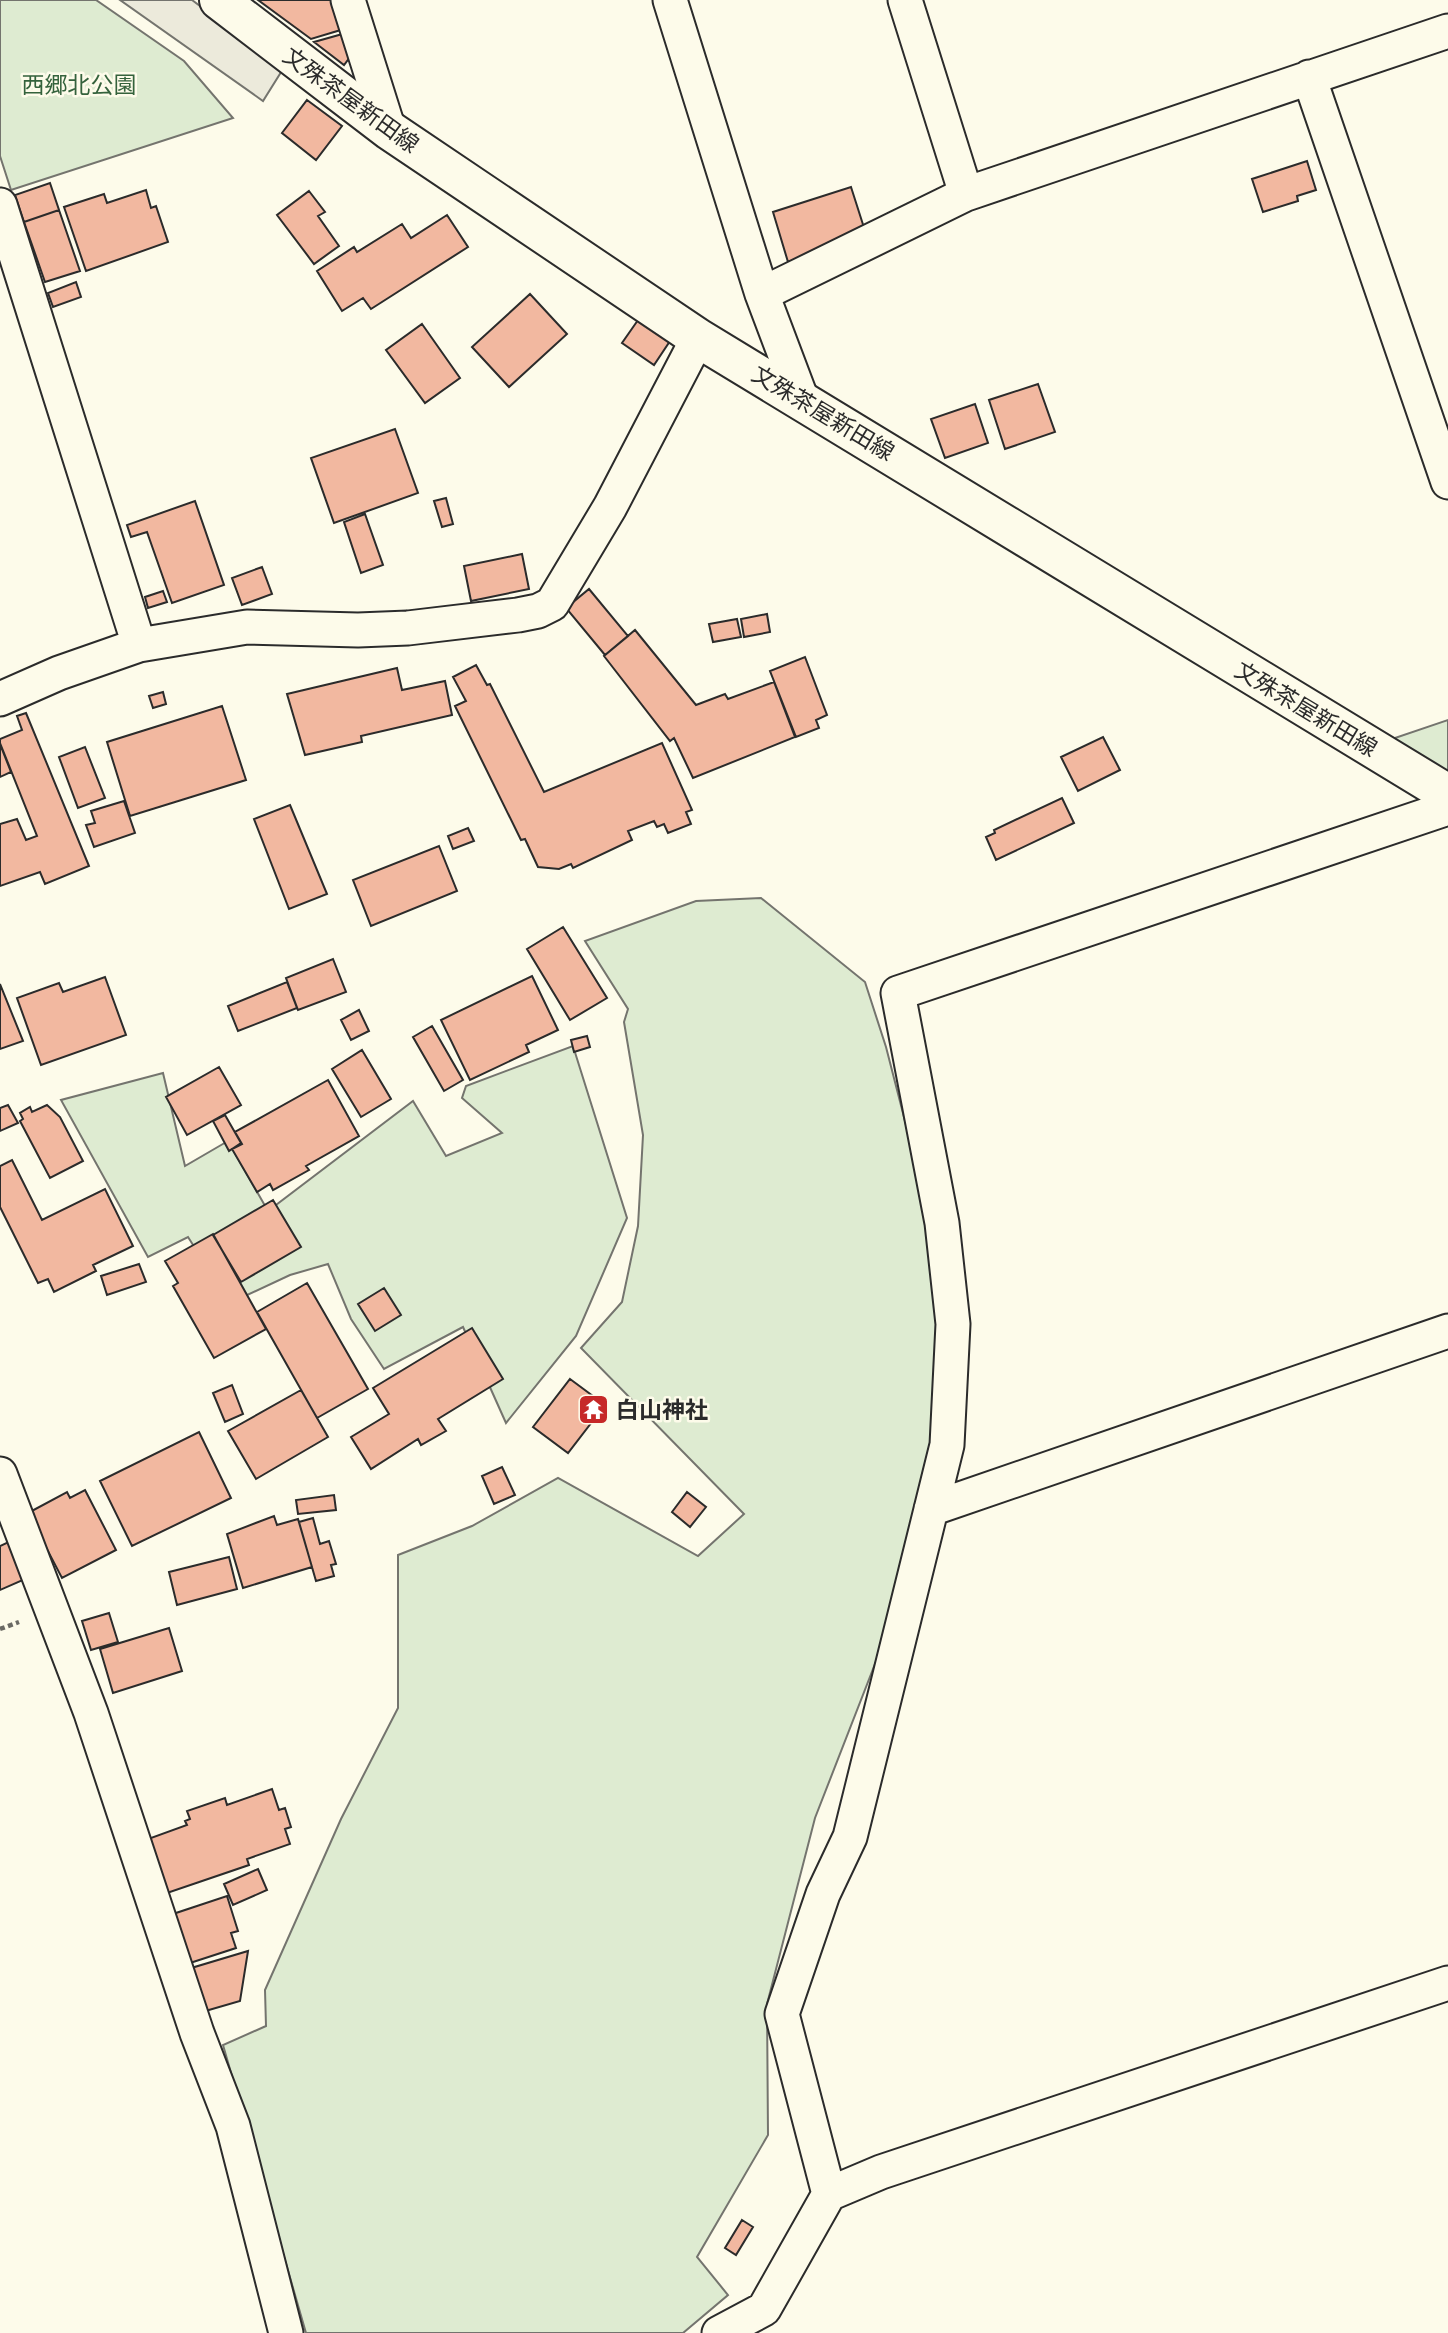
<svg xmlns="http://www.w3.org/2000/svg" width="1448" height="2333" viewBox="0 0 1448 2333" font-family="'Public Sans','Noto Sans JP',sans-serif">
	<rect width="100%" height="100%" fill="#fdfbea"/>
	<path fill="#deebd1" stroke="#74746e" stroke-width="2" d="M0,0h96l88,61 49,57 -222,72 -11,-34z
		M1448,720v55l-59,-35z
		M761,898l104,84 21,65 38,148 17,146 -9,111 -29,140 -88,226 -48,186 1,131 -71,122 31,38 -45,38h-377l-83,-288 43,-19 -1,-36 76,-171 57,-111v-153l74,-29 86,-48 140,78 46,-42 -163,-166 41,-46 16,-76 5,-91 -19,-113 4,-13 -43,-68 111,-40z
		M573,1046l54,172 -51,118 -70,87 -43,-96 -79,42 -33,-50 -23,-55 -38,11 -60,28 -42,-66 -40,20 -87,-157 102,-27 22,93 43,-25 40,70 145,-110 33,55 56,-23 -40,-35 4,-12z"/>
	<path fill="#eceadb" stroke="#74746e" stroke-width="2" d="M120,0h72l91,69 -20,32z"/>
	<path fill="#f2b8a0" stroke="#2b2b2b" stroke-width="2" d="M258,0h77l9,29 -33,10z
		M346,33l7,20 -9,12 -30,-23z
		M307,100l35,26 -26,34 -34,-27z
		M1307,161l9,29 -19,6 1,5 -35,11 -11,-33z
		M50,183l9,27 -35,12 -9,-27z
		M851,187l16,50 -79,25 -15,-50z
		M146,190l5,18 5,-2 12,36 -82,29 -22,-64 40,-13 3,9z
		M309,191l16,21 -7,4 21,30 -25,18 -37,-49z
		M59,210l21,61 -35,11 -21,-60z
		M447,215l21,32 -97,62 -8,-11 -21,13 -25,-40 37,-24 3,5 45,-28 9,14z
		M76,282l5,15 -28,10 -5,-14z
		M530,294l37,40 -58,53 -37,-40z
		M638,320l32,21 -16,24 -32,-22z
		M422,324l38,54 -35,25 -39,-53z
		M1038,384l17,48 -50,17 -16,-49z
		M975,404l13,39 -43,15 -14,-39z
		M395,429l23,64 -84,30 -23,-65z
		M446,498l7,26 -11,3 -8,-26z
		M195,501l29,84 -52,18 -25,-71 -16,5 -4,-12z
		M365,514l18,51 -22,8 -17,-51z
		M522,554l7,35 -58,12 -7,-35z
		M262,567l10,27 -30,11 -10,-27z
		M589,589l39,47 -23,19 -39,-47z
		M163,591l4,11 -19,6 -3,-11z
		M767,614l3,18 -26,5 -3,-18z
		M737,619l4,18 -28,5 -4,-18z
		M635,630l61,75 29,-11 3,5 46,-17 21,55 -102,41 -19,-40 -4,3 -66,-85z
		M805,657l22,58 -11,5 3,8 -23,9 -26,-66z
		M476,665l11,20 3,-1 54,108 118,-49 30,67 -6,2 5,12 -23,9 -4,-9 -7,3 -3,-6 -26,10 4,9 -59,28 -2,-4 -12,5 -21,-2 -13,-28 -4,1 -66,-134 11,-5 -13,-24z
		M397,668l5,22 43,-9 7,34 -91,21 1,6 -57,13 -18,-61z
		M163,692l3,12 -13,4 -4,-12z
		M222,706l24,74 -116,36 -23,-74z
		M26,713l63,153 -44,18 -5,-12 -40,14v-62l17,-5 9,21 11,-4 -37,-93v-4l22,-9 -5,-14z
		M1103,737l17,33 -42,21 -17,-34z
		M0,744l11,28 -11,5z
		M85,747l20,51 -27,10 -19,-51z
		M1062,798l12,25 -78,37 -10,-23 9,-4 -1,-3z
		M124,801l11,32 -41,14 -8,-22 9,-2 -4,-12z
		M290,805l37,89 -38,15 -35,-90z
		M468,828l6,13 -21,8 -5,-13z
		M439,846l18,45 -86,35 -18,-46z
		M563,927l44,71 -37,22 -43,-71z
		M333,959l13,33 -48,18 -12,-32z
		M532,976l26,54 -32,15 3,7 -59,28 -29,-60z
		M105,977l21,58 -85,30 -24,-67 42,-15 4,9z
		M287,982l10,26 -59,23 -10,-25z
		M0,984l23,57 -23,8z
		M359,1010l10,21 -18,9 -10,-20z
		M432,1026l31,54 -19,11 -31,-54z
		M587,1036l3,11 -16,5 -3,-12z
		M362,1050l29,49 -30,18 -29,-48z
		M219,1067l22,38 -54,30 -21,-38z
		M328,1080l31,56 -53,30 3,4 -36,20 -3,-6 -13,8 -25,-43 10,-5 -7,-12z
		M8,1105l10,18 -18,8v-23z
		M47,1105l13,12 23,44 -33,17 -30,-57 3,-2 -3,-6 10,-6 2,5z
		M225,1115l16,28 -12,8 -16,-30z
		M12,1160l30,60 63,-31 28,57 -40,19 3,6 -42,21 -6,-13 -10,4 -38,-76v-41z
		M273,1200l28,47 -60,35 -28,-47z
		M213,1234l53,95 -52,29 -41,-72 5,-3 -13,-22z
		M139,1264l7,18 -39,13 -6,-19z
		M307,1283l61,106 -51,29 -60,-106z
		M384,1288l17,27 -26,16 -17,-27z
		M472,1328l31,51 -65,40 8,12 -25,14 -3,-6 -47,30 -20,-32 38,-23 -16,-26z
		M570,1379l35,26 -37,48 -35,-26z
		M232,1385l11,29 -18,8 -12,-29z
		M301,1390l27,47 -72,42 -28,-48z
		M199,1432l32,66 -99,48 -32,-65z
		M502,1467l13,28 -21,9 -12,-28z
		M85,1490l31,60 -54,28 -34,-65 39,-21 3,6z
		M687,1492l19,15 -16,20 -18,-15z
		M334,1495l2,15 -38,4 -2,-14z
		M274,1516l3,9 21,-6 14,48 -69,21 -16,-54z
		M313,1518l7,26 9,-3 7,23 -5,1 3,11 -18,5 -17,-59z
		M15,1539l17,37 -32,14v-44z
		M229,1557l8,32 -60,16 -8,-33z
		M109,1613l9,29 -27,8 -9,-29z
		M169,1628l13,43 -69,22 -13,-44z
		M272,1789l7,21 6,-2 6,19 -6,2 5,15 -43,15 2,6 -82,28 -19,-54 39,-14 -2,-4 5,-2 -3,-8 38,-13 2,7z
		M258,1869l9,21 -34,15 -9,-21z
		M227,1896l11,35 -7,2 5,15 -49,16 -17,-49z
		M248,1951l-8,50 -38,11 -14,-43z
		M742,2220l11,7 -17,28 -11,-7z"/>
	<g fill="none" stroke-linecap="round" stroke-linejoin="round">
		<defs>
			<path id="street" d="M348,0l41,130
				M670,0l92,294 40,106
				M905,0l61,194
				M1309,77l139,405
				M0,205l139,440
				M762,294l204,-100 482,-163
				M0,699l59,-26 80,-28 108,-18 111,3 50,-2 110,-13 20,-4 14,-7 58,-97 88,-169
				M0,1474l91,239 106,320 36,93 53,207
				M931,1509l517,-178
				M829,2194l-47,-180 41,-120 27,-57 97,-392 6,-121 -11,-101 -44,-230 550,-185
				M719,2333l45,-24 65,-115 52,-22 567,-189"/>
			<path id="secondary" d="M219,0l170,130 309,208 750,456"/>
		</defs>
		<use href="#street" stroke="#2b2b2b" stroke-width="37"/>
		<use href="#secondary" stroke="#2b2b2b" stroke-width="42"/>
		<path stroke="#6a6964" stroke-width="4.5" stroke-dasharray="5 3.5" stroke-linecap="butt" d="M0,1629l19,-7"/>
		<use href="#street" stroke="#fdfbea" stroke-width="33"/>
		<use href="#secondary" stroke="#fdfbea" stroke-width="38"/>
	</g>
	<defs>
		<symbol id="temple-square" viewBox="-11 -11 22 22"><rect x="-9" y="-9" width="18" height="18" rx="4" fill="#c62828" stroke="#fdfbea"/><path d="M0-6L5-2H3V0L6.5 2.5H4V6H1.5V3h-3V6H-4V2.5H-6.5L-3 0V-2H-5Z" fill="#fff"/></symbol>
	</defs>
	<g fill-rule="evenodd">
		<use href="#temple-square" x="576" y="1392" width="35" height="35"/>
	</g>
	<g text-anchor="middle" stroke-width="5" stroke-linejoin="round" paint-order="stroke">
		<g font-size="23" fill="#34623c" stroke="#fdfbea">
			<text x="79" y="93">西郷北公園</text>
		</g>
		<g font-size="23" fill="#2b2b2b" stroke="#fdfbea">
			<text transform="translate(351 100) rotate(36)" y="8">文殊茶屋新田線</text>
			<text transform="translate(823 413) rotate(31)" y="8">文殊茶屋新田線</text>
			<text transform="translate(1306 709) rotate(31)" y="8">文殊茶屋新田線</text>
		</g>
		<g font-size="23" font-weight="bold" fill="#2b2b2b" stroke="#fdfbea" text-anchor="start">
			<text x="616" y="1418">白山神社</text>
		</g>
	</g>
</svg>
